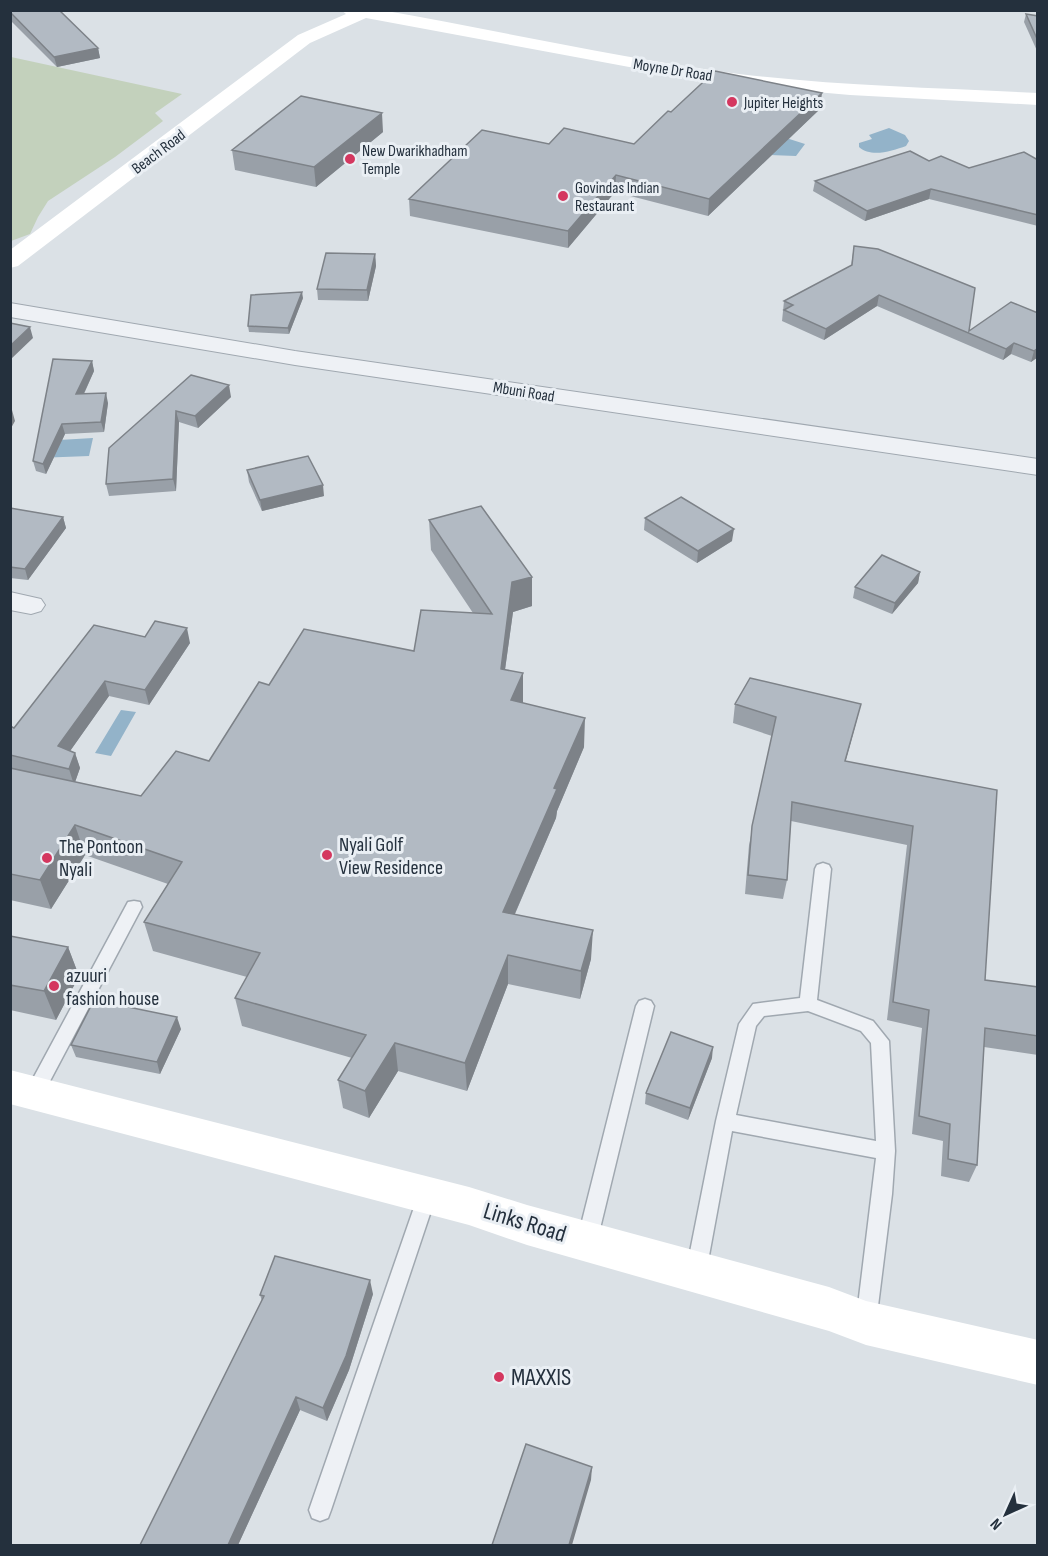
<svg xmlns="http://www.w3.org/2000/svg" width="1048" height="1556" viewBox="0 0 1048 1556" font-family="'Sofia Sans Condensed',sans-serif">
	<rect width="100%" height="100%" fill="#dbe1e6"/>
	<path fill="#c3d1bc" d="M11,57l171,37 -27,19 8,8 -48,36 -67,44 -10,16 -8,17 -19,7z"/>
	<path fill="#93b3c9" d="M889,128l16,7 4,6 -3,5c-14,5 -35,12 -47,1v-4l13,-4 -3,-4z
		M780,136l25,8 -9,12 -26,-1z
		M93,438l-4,18 -52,2 5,-17z
		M121,710l15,2 -25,44 -16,-3z"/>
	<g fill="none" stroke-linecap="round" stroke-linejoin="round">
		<defs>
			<path id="lane" d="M823,863l6,2 2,4 -14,131 56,21 16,20 6,110 -3,43 -16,128 -3,7 -7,3 -7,-3 -3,-7 20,-164 -144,-27 -26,141 -3,7 -7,2 -7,-2 -3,-7 30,-151 23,-97 14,-20 47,-6 15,-129 2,-4zM808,1011l53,20 10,12 5,98 -140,-26 20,-89 8,-10z
				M134,901l6,1 2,5 -101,191 -6,2 -6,-2 -3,-6 3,-6 99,-184z
				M645,999l6,2 3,5 -57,235 -3,6 -7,3 -7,-3 -3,-6 59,-235 3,-5z
				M427,1187l7,3 2,6 -105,314 -3,8 -8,3 -8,-3 -3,-8 109,-314 2,-6z"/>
			<path id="street" d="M10,303l285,48 743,108v16l-743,-110 -285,-48z
				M10,592l31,7 4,6 -4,6 -10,3 -21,-4z"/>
		</defs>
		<use href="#lane" stroke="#a0a8b0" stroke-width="3"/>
		<use href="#street" stroke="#a0a8b0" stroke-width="2"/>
		<use href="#lane" fill="#eef1f5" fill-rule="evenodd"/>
		<use href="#street" fill="#eef1f5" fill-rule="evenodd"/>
		<path fill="#fff" fill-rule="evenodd" d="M341,10h40c119,21 238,48 358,64 99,12 199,14 299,19v12l-188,-10 -112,-10 -98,-16 -274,-51 -56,25 -292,223 -8,2v-18l288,-215 48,-21z
			M10,1070l459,117 58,18 302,82 37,14 172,39v45l-172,-40 -37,-14 -302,-86 -58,-20 -459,-121z"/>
	</g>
	<path fill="#99a0a8" d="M10,10l88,38 2,10 -43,9 -47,-47z
		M1026,14l12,2v37l-14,-31z
		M820,109l-112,107 -93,-24 -47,56 -158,-32 -1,-17 140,-55h85l37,-32z
		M383,132l-67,55 -81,-17 -3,-20z
		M1038,160v66l-109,-27 -64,22 -52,-30 2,-10 114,-20 40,7z
		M854,246l115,85 69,-18v44l-7,5 -20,-8 -8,6 -126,-54 -53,34 -42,-19 2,-20 67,-35z
		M375,254l1,12 -8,35 -50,-1 -1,-11z
		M303,298l-14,36 -40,-2 -1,-6z
		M92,361l2,10 -10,23 24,9 -4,29 -39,2 -19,40 -10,-3 -3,-10z
		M191,375l40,22 -33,31 -19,-6 -3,69 -67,5 -3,-12z
		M247,470l77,26 -62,15 -13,-29z
		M10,508l53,9 3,11 -38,52 -18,-2z
		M645,518l87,23 -35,22 -53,-33z
		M429,520l103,57v29l-19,6 -8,58 18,33 61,44 -27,64 -1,7 -41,96 76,45 -11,40 -72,-15 -41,107 -69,-20 -29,47 -26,-10 -5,-28 14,-22 -110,-32 -7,-28 12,-21 -94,-26 -9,-29 24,-38 -83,-29 -34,54 -41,-9v-174l4,2 131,-91 45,6 -41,62 -40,-9 -39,55 5,2 5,15 -5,14 66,14 68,-35 60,-76 145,-34 59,-38 -42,-63z
		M920,572l-2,11 -26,31 -39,-16 2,-11z
		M735,704l121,19 -11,39 152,28 -12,190 53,7v68l-54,-8 -7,118 -8,17 -28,-6 2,-35 -31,-7 10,-106 -35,-8 20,-175 -116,-24 -4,59 -4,19 -38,-5 4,-49 23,-109 -39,-13z
		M10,936l58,11 11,29 -23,44 -46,-10z
		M181,1029l-21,45 -84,-17 -5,-12z
		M712,1058l-24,62 -43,-16 1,-11z
		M373,1294l-24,76 -22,51 -27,-11 -62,135h-98l122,-244 -2,-6z"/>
	<path fill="#7d8288" d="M98,48l2,10 -43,9 -3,-10z
		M822,93l-2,16 -112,107 1,-17z
		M382,113l1,19 -67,55 -2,-20z
		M616,175l-1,17 -47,56v-17z
		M931,189l-2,10 -64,22 2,-10z
		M375,254l1,12 -8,35 -1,-11z
		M302,292l1,6 -14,36 -1,-6z
		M879,295l-2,11 -53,34 2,-11z
		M30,327l3,11 -23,22v-14z
		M1014,343l-3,11 -8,6 3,-11z
		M1038,348v9l-7,5 3,-11z
		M92,361l2,10 -15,33 -3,-10z
		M229,385l2,12 -33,31 -3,-12z
		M106,393l2,10 -4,29 -3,-10z
		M12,410l3,11 -5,9v-18z
		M176,411l3,11 -3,69 -3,-12z
		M62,424l3,10 -19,40 -3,-10z
		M323,485l1,11 -62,15 -2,-11z
		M63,517l3,11 -38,52 -3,-11z
		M734,529l-2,12 -35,22 1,-12z
		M920,572l-2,11 -26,31 3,-11z
		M532,577v29l-19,6 -12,86v-29l11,-87z
		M187,628l3,15 -41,62 -4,-15z
		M523,673v30l-12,-3z
		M105,681l4,15 -46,65 -5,-15z
		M861,704l-5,19 -16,58 5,-20z
		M585,718l-1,29 -27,64 -1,7 -53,123v-29l51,-124z
		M75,753l5,15 -6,17 -5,-16z
		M75,825l10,30 -34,54 -11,-29z
		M593,930l-2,29 -11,40 1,-28z
		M68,947l11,29 -23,44 -12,-29z
		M508,955v29l-41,107 -2,-28z
		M177,1017l4,12 -21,45 -3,-12z
		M395,1043l3,28 -29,47 -4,-27z
		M713,1047l-1,11 -24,62 2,-12z
		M370,1280l3,14 -24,76 -22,51 -4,-13z
		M296,1397l4,13 -62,135h-10z
		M592,1467l-1,13 -19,65h-3z"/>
	<path fill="#b2bac3" stroke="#7d8288" stroke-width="1.5" d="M10,10h49l39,38 -44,9 -44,-45z
		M1026,14l12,2v25z
		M715,71l107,22 -113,106 -93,-24 -48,56 -159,-32 73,-69 67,14 15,-16 70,16 34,-33 3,1z
		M301,96l81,17 -68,54 -82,-17z
		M910,151l19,10 12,-5 28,12 55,-16 14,8v55l-107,-26 -64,22 -52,-30z
		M854,246l24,3 97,39 -6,43 42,-29 27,11v35l-4,3 -20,-8 -8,6 -127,-54 -53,34 -42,-19 9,-5 -9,-4 68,-36z
		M326,253l49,1 -8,36 -50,-1z
		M302,292l-14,36 -40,-2 3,-31z
		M10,323l20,4 -20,19z
		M53,359l39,2 -16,33 30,-1 -5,29 -39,2 -19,40 -10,-3z
		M191,375l38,10 -34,31 -19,-5 -3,68 -67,5 3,-36z
		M308,456l15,29 -63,15 -13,-30z
		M681,497l53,32 -36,22 -53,-33z
		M481,506l51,71 -20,5 -11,87 22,4 -12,27 74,18 -31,70 3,1 -54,123 90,18 -12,41 -73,-16 -43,108 -70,-20 -30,48 -27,-11 28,-45 -131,-37 25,-45 -116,-31 38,-60 -107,-37 -35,55 -30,-6v-106l131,28 35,-45 33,10 50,-79 10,3 35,-56 110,22 7,-41 71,4 -63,-94z
		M10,508l53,9 -38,52 -15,-2z
		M882,555l38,17 -25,31 -40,-16z
		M155,621l32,7 -42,62 -40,-9 -47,65 17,7 -6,16 -59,-14v-29l4,2 80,-103 51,12z
		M750,678l111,26 -16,57 152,29 -12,190 53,7v49l-53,-8 -8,137 -29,-6 2,-35 -31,-8 10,-106 -36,-8 20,-176 -121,-24 -5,78 -39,-5 4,-49 24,-109 -41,-13z
		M10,936l58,11 -24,44 -34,-6z
		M94,1000l83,17 -20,45 -86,-17z
		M671,1032l42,15 -23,61 -44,-15z
		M275,1256l95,24 -24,76 -23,52 -27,-11 -68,148h-88l124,-249 -4,-1z
		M526,1444l66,23 -23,78h-77z"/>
	<g fill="#d4375f" stroke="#eaeff4" stroke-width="2">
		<circle cx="732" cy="102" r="6"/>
		<circle cx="350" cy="159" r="6"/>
		<circle cx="563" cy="196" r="6"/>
		<circle cx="327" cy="855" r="6"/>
		<circle cx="47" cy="858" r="6"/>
		<circle cx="54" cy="986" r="6"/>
		<circle cx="499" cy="1377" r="6"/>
	</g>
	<g text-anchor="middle" stroke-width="6" stroke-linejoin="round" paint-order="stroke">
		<g font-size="16" fill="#24303d" stroke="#eaeff4">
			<text transform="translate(673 69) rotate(9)" y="6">Moyne Dr Road</text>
			<text transform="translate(158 151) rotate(-37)" y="6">Beach Road</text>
			<text transform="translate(524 391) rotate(9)" y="6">Mbuni Road</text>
		</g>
		<g font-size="16" fill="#24303d" stroke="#eaeff4" text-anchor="start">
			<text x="744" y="108">Jupiter Heights</text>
			<text x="362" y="156">New Dwarikhadham<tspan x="362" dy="18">Temple</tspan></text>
			<text x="575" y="193">Govindas Indian<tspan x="575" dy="18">Restaurant</tspan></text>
		</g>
		<g font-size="20" fill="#24303d" stroke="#eaeff4" text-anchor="start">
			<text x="339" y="851">Nyali Golf<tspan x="339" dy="23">View Residence</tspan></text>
			<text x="59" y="853">The Pontoon<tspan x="59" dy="23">Nyali</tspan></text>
			<text x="66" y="982">azuuri<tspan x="66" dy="23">fashion house</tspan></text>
		</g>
		<g font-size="24" fill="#24303d" stroke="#eaeff4">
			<text transform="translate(525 1222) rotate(17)" y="8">Links Road</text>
		</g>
		<g font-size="24" fill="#24303d" stroke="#eaeff4" text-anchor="start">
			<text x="511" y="1385">MAXXIS</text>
		</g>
	</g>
	<rect width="1048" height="1556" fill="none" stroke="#24303d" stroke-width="24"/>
	<g transform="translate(1006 1514) rotate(225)" stroke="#eaeff4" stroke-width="4.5" paint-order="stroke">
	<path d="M0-4.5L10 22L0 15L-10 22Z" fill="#24303d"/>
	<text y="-9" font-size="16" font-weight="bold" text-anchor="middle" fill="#24303d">N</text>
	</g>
</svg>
